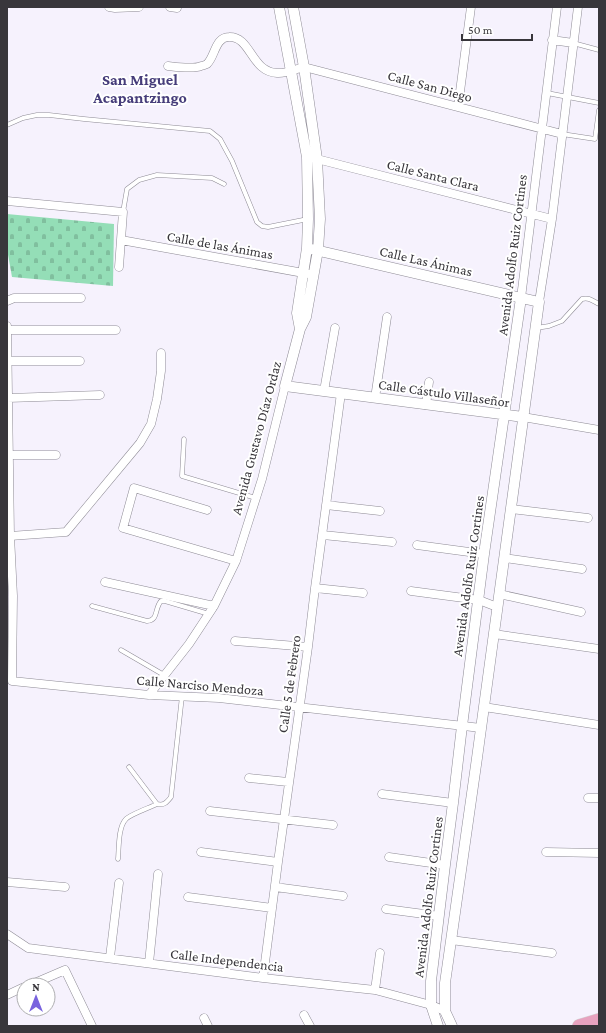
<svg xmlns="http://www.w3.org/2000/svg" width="606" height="1033" viewBox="0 0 606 1033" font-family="'Crimson Pro',serif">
	<defs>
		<pattern id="cemetery-stones" width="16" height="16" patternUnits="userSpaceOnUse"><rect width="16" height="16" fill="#94deb7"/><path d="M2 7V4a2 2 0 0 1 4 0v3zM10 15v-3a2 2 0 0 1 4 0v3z" fill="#80bf9e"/></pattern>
	</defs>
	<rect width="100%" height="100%" fill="#f6f2fd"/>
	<path fill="url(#cemetery-stones)" d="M7,214l107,10 -1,62 -101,-9 -5,-28z"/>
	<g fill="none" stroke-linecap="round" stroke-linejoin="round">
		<defs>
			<path id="service" d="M573,43l26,7
				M547,93l52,10
				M7,125l16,-7 14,-3h12l35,4 126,12 10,8 12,22 25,61 5,4 6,1 40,-8
				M562,134l33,5 4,-29
				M123,212l4,-23 12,-9 18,-5 55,3 12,6
				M536,328l13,-2 13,-5 20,-22c7,-2 11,2 17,5
				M184,439l-2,37 74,22
				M92,606l55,15c12,-1 7,-12 14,-20h4l44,13
				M121,650l43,25
				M129,767l28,37c7,2 10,-2 14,-7l11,-101
				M118,859c1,-11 0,-32 8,-40 5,-5 23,-11 31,-15"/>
			<path id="minor" d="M109,7l6,1 24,-1
				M170,7l7,1
				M552,40l21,3
				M168,66c7,1 27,3 33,0 2,0 4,-1 6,-2 8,-7 8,-27 22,-27 22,-1 22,35 48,36 8,1 19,-4 27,-6l258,67
				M458,107l13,-100
				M313,158l239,61
				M7,201l116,11 -4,55
				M121,240l188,34
				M521,298l36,-291
				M7,301l7,-3h67
				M539,302l13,-83 26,-212
				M7,326l3,210 3,60 -1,85 137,14 70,3 262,30
				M7,330h109
				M7,361h73
				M324,391l11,-63
				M8,398l92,-3
				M375,398l12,-81
				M426,405l3,-23
				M523,417l76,13
				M9,455h47
				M326,505l54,6
				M511,509l77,9
				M207,510l-73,-22 -11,40 113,33
				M323,535l69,7
				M10,536l56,-4 74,-89 11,-19 6,-25 4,-28v-18
				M417,545l67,9
				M504,558l78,11
				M105,582l109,24
				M315,588l48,5
				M411,591l68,9 18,7
				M499,594l82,18
				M494,634l105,15
				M235,641l73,6
				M149,695l40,-51 25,-38 22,-45 26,-82 23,-93
				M484,707l115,18
				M249,778l39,4
				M382,794l71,9
				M588,798h11
				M210,811l123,14
				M201,852l77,10
				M546,852l53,1
				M389,857l56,8
				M7,882l58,5
				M275,887l68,9
				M188,897l84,11
				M386,909l53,7
				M7,934l21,14 235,30 112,12 56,15 14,6
				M451,940l101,13
				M110,957l9,-74
				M149,963l9,-89
				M263,978l15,-116 30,-215 7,-59 26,-195
				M30,985l35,-15 27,56
				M375,990l5,-37
				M7,995l17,-8
				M304,1015l6,11
				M204,1018l4,8"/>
			<path id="tertiary" d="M279,7l28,150 1,62 -1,29 -10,65 3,16
				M293,7l11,60 13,92 3,60 -2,31 -12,67 -6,12 -15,57 238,31
				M307,248l232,54 -62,456 -32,225v28l7,15
				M438,1026l-7,-21v-24l14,-116 8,-62 9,-77 22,-172 37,-256"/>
			<path id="trunk" d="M579,1026l20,-6"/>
		</defs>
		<use href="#service" stroke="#8e8b95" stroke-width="5"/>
		<use href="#minor" stroke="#8e8b95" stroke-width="9"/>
		<use href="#tertiary" stroke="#8e8b95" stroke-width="11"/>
		<use href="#trunk" stroke="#d3d3d4" stroke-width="14"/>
		<use href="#service" stroke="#fff" stroke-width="4"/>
		<use href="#minor" stroke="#fff" stroke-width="8"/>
		<use href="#tertiary" stroke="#fff" stroke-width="10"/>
		<use href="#trunk" stroke="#e7a2bf" stroke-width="13"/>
	</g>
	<g text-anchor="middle" stroke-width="4" stroke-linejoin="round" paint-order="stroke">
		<g font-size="14" fill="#38363b" stroke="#fff">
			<text transform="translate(430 86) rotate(15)" y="5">Calle San Diego</text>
			<text transform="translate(433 175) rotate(14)" y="5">Calle Santa Clara</text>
			<text transform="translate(220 245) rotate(10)" y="5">Calle de las Ánimas</text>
			<text transform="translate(512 255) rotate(-83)" y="5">Avenida Adolfo Ruiz Cortines</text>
			<text transform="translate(426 261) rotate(13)" y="5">Calle Las Ánimas</text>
			<text transform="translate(444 393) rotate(8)" y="5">Calle Cástulo Villaseñor</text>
			<text transform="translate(256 438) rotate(-75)" y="5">Avenida Gustavo Díaz Ordaz</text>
			<text transform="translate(468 576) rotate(-82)" y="5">Avenida Adolfo Ruiz Cortines</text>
			<text transform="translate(289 684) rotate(-82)" y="5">Calle 5 de Febrero</text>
			<text transform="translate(200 685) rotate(5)" y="5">Calle Narciso Mendoza</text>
			<text transform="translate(428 897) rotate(-83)" y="5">Avenida Adolfo Ruiz Cortines</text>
			<text transform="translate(227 960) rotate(7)" y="5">Calle Independencia</text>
		</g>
		<g font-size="16" font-weight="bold" fill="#463d7a" stroke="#fff">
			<text x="140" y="85">San Miguel<tspan x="140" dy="18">Acapantzingo</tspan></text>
		</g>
	</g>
	<rect width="606" height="1033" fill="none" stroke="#38363b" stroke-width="16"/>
	<g transform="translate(36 997)"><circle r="19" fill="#ffffff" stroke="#afafb1"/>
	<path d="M0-3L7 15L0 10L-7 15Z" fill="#7963de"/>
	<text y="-6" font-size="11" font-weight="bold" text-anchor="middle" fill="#38363b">N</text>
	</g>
	<path d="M462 34v6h70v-6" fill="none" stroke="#38363b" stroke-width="2"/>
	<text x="468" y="34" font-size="12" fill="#38363b" stroke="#ffffff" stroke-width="3" paint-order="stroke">50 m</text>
</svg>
